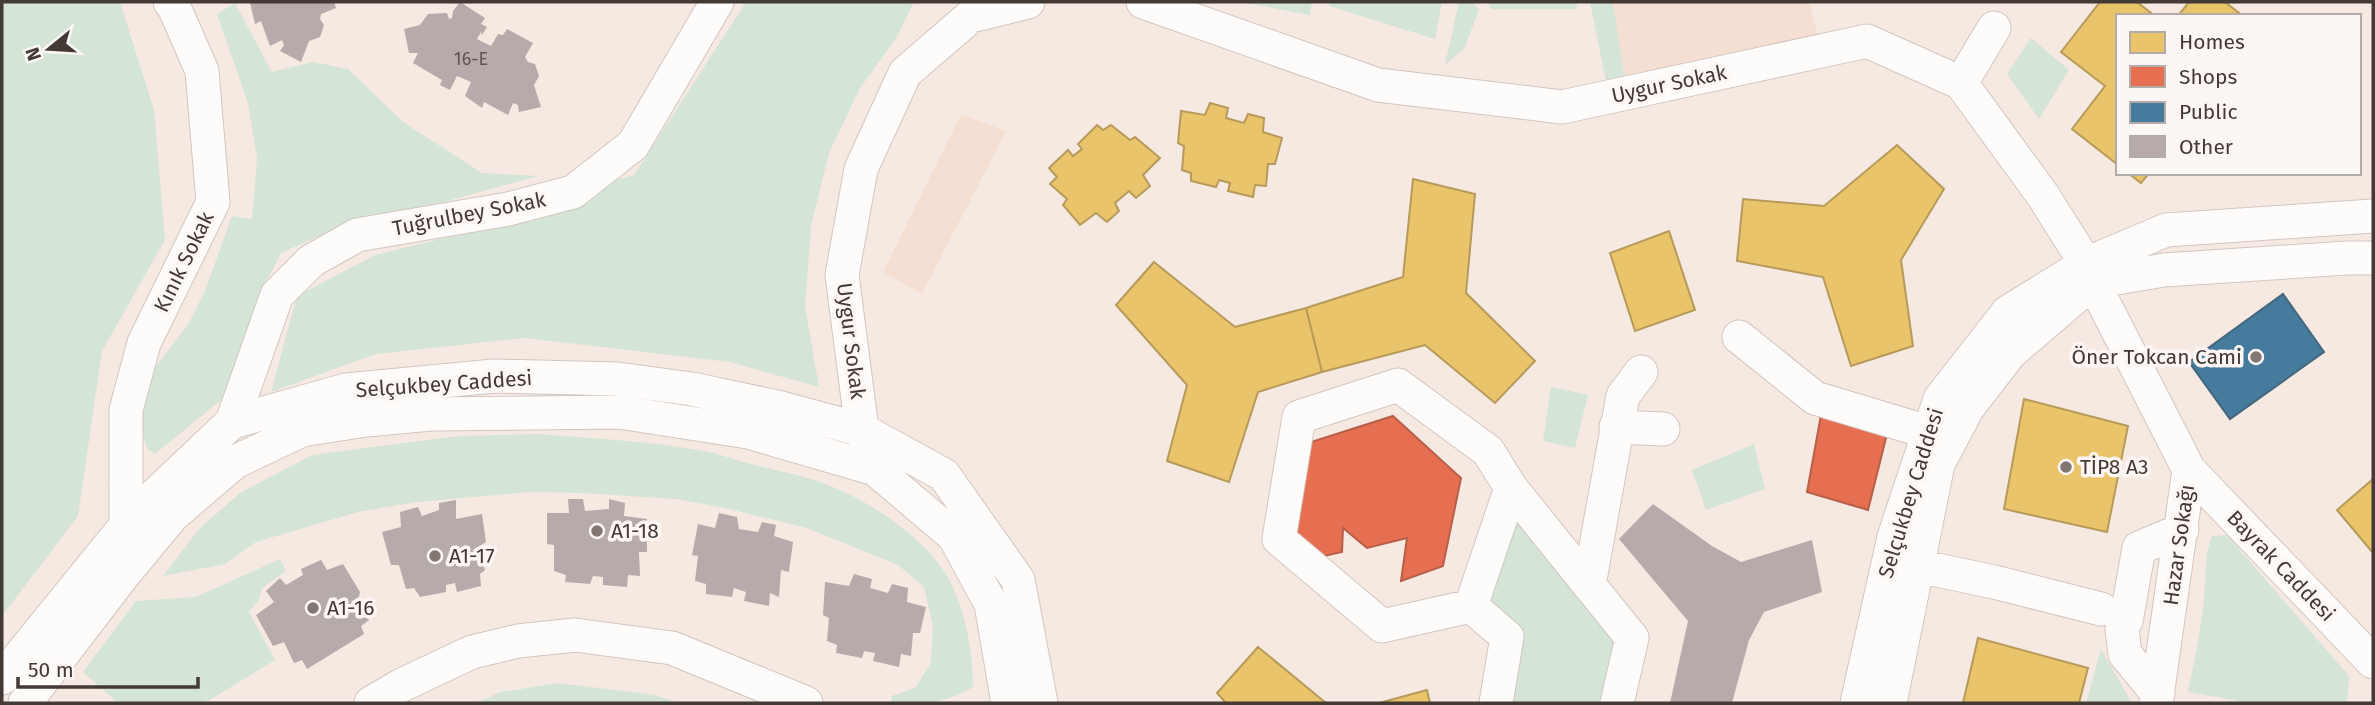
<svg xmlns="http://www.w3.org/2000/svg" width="2375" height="705" viewBox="0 0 2375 705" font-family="'Fira Sans',sans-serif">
	<rect width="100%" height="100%" fill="#f6e9e2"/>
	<path fill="#f5dfd3" d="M1613,2h196l10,37 -194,40z
		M961,114l45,17 -84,163 -39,-22z"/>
	<path fill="#d4e4d6" d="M2,2h118l34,108 11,130 -63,111 -24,165 -76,100z
		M746,2h168l-17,35 -37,51 -31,65 -18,73 -6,80 14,81 -89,-25 -205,-24 -149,16 -105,38 26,-96 78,-41 135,-33 -15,-11 139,-36z
		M1241,2h71l-2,13z
		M1330,2h112l-7,37 -106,-33z
		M1459,2h14l6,8 -15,39 -19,16z
		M1488,2h88l1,7h-86z
		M1590,2h23l12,77 -19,3z
		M235,3l37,69 41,-10 35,7 55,53 79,51 56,3 -91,25 -99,22 -67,30 -26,51 -23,87 -77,63 -8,-6 -6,-18 -2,-19 9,-34 41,-54 16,-32 27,-75 20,3 5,-61 -9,-55 -31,-89z
		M2031,38l38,32 -30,49 -32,-45z
		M1551,387l37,8 -13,53 -32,-7z
		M539,434c58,5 118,7 175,19 14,4 28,9 41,12 23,6 46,10 68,18 45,17 105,55 128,100 15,31 22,70 22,104 -31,18 -46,16 -82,16l1,-7 23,-8 16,-25 2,-37 -9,-39 -26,-22 -91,-37 -82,-20 -50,-9 -93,-6 -52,-1 -113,10 -59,10 -102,30 -31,22 -62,12 36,-47 41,-36 72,-38 146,-19z
		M1754,444l11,45 -59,21 -14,-40z
		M1511,488l121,150 -15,65h-121l11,-66 -36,-31z
		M2227,535l122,141 -2,27h-97l-62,-11 11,-55 5,-37 3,-48 5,-16z
		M280,559l6,12 -24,17 -3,12 -10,12 26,48 -67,41 -11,-16 11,18h-90l-35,-31 53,-71 60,-4z
		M2101,649l31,54h-46z
		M558,683l98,12 22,8h-202l25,-11z"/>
	<path fill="#e9c46a" stroke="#b79a5a" stroke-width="2" d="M2100,2h37l18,14h-37v149l-46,-36 33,-43 -44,-34z
		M2189,2h36l18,14h-65z
		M1210,103l18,5 -2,10 18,5 4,-9 16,4 -1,14 19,6 -7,26h-7l-2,22 -11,-1 -2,12 -25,-6 2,-8 -11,-3 -3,7 -25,-6v-8l-9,-3 2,-24 -6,-3 3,-32 24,4z
		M1097,125l6,5 8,-5 19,15 5,-3 25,21 -17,17 7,11 -14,12 -7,-7 -14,12 4,8 -12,11 -11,-9 -16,12 -17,-20 4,-6 -17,-15 7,-7 -8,-9 19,-18 5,6 9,-7 -4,-5z
		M1897,145l47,44 -43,71 12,86 -62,20 -28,-89 -86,-16 6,-62 81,7z
		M2128,173h21l-8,10z
		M1413,179l62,15 -9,99 69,68 -40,42 -70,-58 -103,27 -16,-64 97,-31z
		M1669,231l26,79 -60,21 -25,-78z
		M1154,262l81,65 71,-19 16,64 -64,20 -29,90 -62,-21 20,-76 -71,-80z
		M2024,399l104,27 -21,106 -103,-23z
		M2373,479v74l-36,-43z
		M1978,638l110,30 -9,35h-116z
		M1258,647l68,56h-100l-9,-10z
		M1427,690l3,13h-51z"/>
	<path fill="#e76f51" stroke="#b65f49" stroke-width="2" d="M1821,415l67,15 -20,80 -61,-18z
		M1393,416l68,62 -18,88 -42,15 6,-43 -40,10 -24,-20 -1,24 -22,5 -31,-29 19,-85z"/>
	<path fill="#457b9d" stroke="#44677e" stroke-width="2" d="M2283,294l41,58 -94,67 -41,-57z"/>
	<path fill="#b6aaaa" d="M253,2h81l2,6 -15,6 -1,5 4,6 -4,12 -11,4 -8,21 -21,-11 4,-6 -2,-5 -12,6 -9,-25 -6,3 -5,-21z
		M460,2l25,16 -4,6 6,3 -5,8 -1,-3 -4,7 14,7 7,-12 5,1 4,-6 26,14 -8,14 3,5 7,2 4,12 -5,9 7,22 -22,5 -1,-7 -5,-2 -5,12 -24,-13 -2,6 -17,-12 6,-14 -14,-6 -7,14 -10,-5 2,-5 -29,-17 5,-10h-9l-5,-24 16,-4 8,-11 19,-1 2,6 3,-1 1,-7z
		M568,499h15l2,12 24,-2v-10l16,4 -1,13 23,3v33h-8l1,24 -12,-1 -1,12 -24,-2v-8l-10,-1 -3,8 -25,-2 1,-7 -12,-4v-26l-7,-1v-31h22z
		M456,500v19l26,-5 4,28 -8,5 7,23 -5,4 1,12 -24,6 -2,-9 -9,2v7l-26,5 -6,-9 -8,1 -7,-24h-8l-9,-33 19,-5 -1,-15 18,-5 4,9 17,-6v-7z
		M1653,504l59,42 29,16 71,-22 10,52 -58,20 -15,28 -17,63h-62l18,-82 -69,-82z
		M719,513l18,4 2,12 19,3 4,-10 14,3 -2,11 19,6 -4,30 -8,-2 -2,27 -9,-4 -1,13 -25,-5 2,-9 -12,-4 -2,9 -26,-3v-10l-11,-3 3,-25 -6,-1 6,-31 17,4z
		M321,560l6,10 16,-6 17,28 -2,9 11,19 -8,6 3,8 -57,35 -5,-9 -8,3 -10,-21 -11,4 -17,-31 18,-13 -8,-11 14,-13 6,7 17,-10 -2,-6z
		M854,574l18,5 -2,9 18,5 4,-9 16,4 -1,14 19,5 -6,26h-7l-2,23 -10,-2 -2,13 -26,-6 2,-8 -11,-2 -2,7 -26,-5 1,-8 -10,-4 2,-23 -6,-3 2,-33 24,4z"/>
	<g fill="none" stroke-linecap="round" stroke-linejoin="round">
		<defs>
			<path id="minor" d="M1143,2l235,83 184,22 305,-66 94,42 83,114 42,67 7,18 96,188 -33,233
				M1961,83l33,-55
				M1739,337l76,61 136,41
				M1398,385l90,66 23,37 -40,118 -89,20 -103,-87 20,-122z
				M232,422l45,-127 34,-34 46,-26 151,-26 65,-17 60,-47 84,-143
				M1616,427l47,2
				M868,450l-6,-20 -20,-155 19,-106 44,-96 66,-57 57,-14
				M2189,470l184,192
				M1511,488l121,150 -15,65
				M126,525v-115l18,-67 69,-141 -11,-131 -28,-64 -4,-5
				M1918,566l76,16 107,27
				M1589,585l34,-189 18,-24
				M1471,606l36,31 -11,66
				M2126,621l13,-73 43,-18
				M2122,629l3,25 33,40
				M2,678l134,-165 96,-91 114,-32 148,-14 124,3 74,10 85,18 85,23 82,45 74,105 23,123
				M25,703l99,-129 49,-59 62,-53 67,-32 64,-10 65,-6 188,-2 129,20 127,37 79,67 37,68 17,99
				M371,703l31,-18 70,-33 46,-11 57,-6 97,13 134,55
				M1857,703l37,-166 46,-138 68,-87 78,-48 80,-34 207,-14
				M1890,703l48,-239 29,-55 43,-56 83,-71 71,-12 183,-12h26"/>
		</defs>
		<use href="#minor" stroke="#d1c6c0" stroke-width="35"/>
		<use href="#minor" stroke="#fefcfb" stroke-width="33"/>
	</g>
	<g fill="#827772" stroke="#fcf7f5" stroke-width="2.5">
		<circle cx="2256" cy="357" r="7"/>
		<circle cx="2066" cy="467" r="7"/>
		<circle cx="597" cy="531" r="7"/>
		<circle cx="435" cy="556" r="7"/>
		<circle cx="313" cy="608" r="7"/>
	</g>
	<g text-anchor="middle" stroke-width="7" stroke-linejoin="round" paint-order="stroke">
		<g font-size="18" fill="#605552">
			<text x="471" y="65">16-E</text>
		</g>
		<g font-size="21" fill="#433935" stroke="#fcf7f5">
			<text transform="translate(1669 84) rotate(-12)" y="7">Uygur Sokak</text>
			<text transform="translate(469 214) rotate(-11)" y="7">Tuğrulbey Sokak</text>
			<text transform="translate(184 262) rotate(-64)" y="7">Kınık Sokak</text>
			<text transform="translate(851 341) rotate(83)" y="7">Uygur Sokak</text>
			<text transform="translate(444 384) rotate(-4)" y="7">Selçukbey Caddesi</text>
			<text transform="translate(1911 493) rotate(-73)" y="7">Selçukbey Caddesi</text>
			<text transform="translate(2179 545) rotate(-82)" y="7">Hazar Sokağı</text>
			<text transform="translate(2281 566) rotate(46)" y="7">Bayrak Caddesi</text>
		</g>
		<g font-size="21" fill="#433935" stroke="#fcf7f5" text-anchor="start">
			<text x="2242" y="364" text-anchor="end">Öner Tokcan Cami</text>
			<text x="2080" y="474">TİP8 A3</text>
			<text x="611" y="538">A1-18</text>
			<text x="449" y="563">A1-17</text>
			<text x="327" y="615">A1-16</text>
		</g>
	</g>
	<rect width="2375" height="705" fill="none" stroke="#433935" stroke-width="7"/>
	<rect x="2116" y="14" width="245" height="161" fill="#fcf7f5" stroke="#b2aba8" stroke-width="2"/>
	<rect x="2130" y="32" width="35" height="21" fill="#e9c46a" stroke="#b2aba8" stroke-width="2"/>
	<text x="2179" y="49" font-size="21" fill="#433935">Homes</text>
	<rect x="2130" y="66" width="35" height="21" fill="#e76f51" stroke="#b2aba8" stroke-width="2"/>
	<text x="2179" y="84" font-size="21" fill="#433935">Shops</text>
	<rect x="2130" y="102" width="35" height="21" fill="#457b9d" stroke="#b2aba8" stroke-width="2"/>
	<text x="2179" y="119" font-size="21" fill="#433935">Public</text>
	<rect x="2130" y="136" width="35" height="21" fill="#b6aaaa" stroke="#b2aba8" stroke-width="2"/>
	<text x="2179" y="154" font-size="21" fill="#433935">Other</text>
	<g transform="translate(49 49) rotate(252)" stroke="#fcf7f5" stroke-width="5" paint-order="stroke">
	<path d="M0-5L12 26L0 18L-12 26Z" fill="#433935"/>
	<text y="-10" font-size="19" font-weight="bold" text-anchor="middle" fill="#433935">N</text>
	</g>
	<path d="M18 677v10h180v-10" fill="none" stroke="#433935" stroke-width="3.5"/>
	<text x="28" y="677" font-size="21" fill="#433935" stroke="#fcf7f5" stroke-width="5" paint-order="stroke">50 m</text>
</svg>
